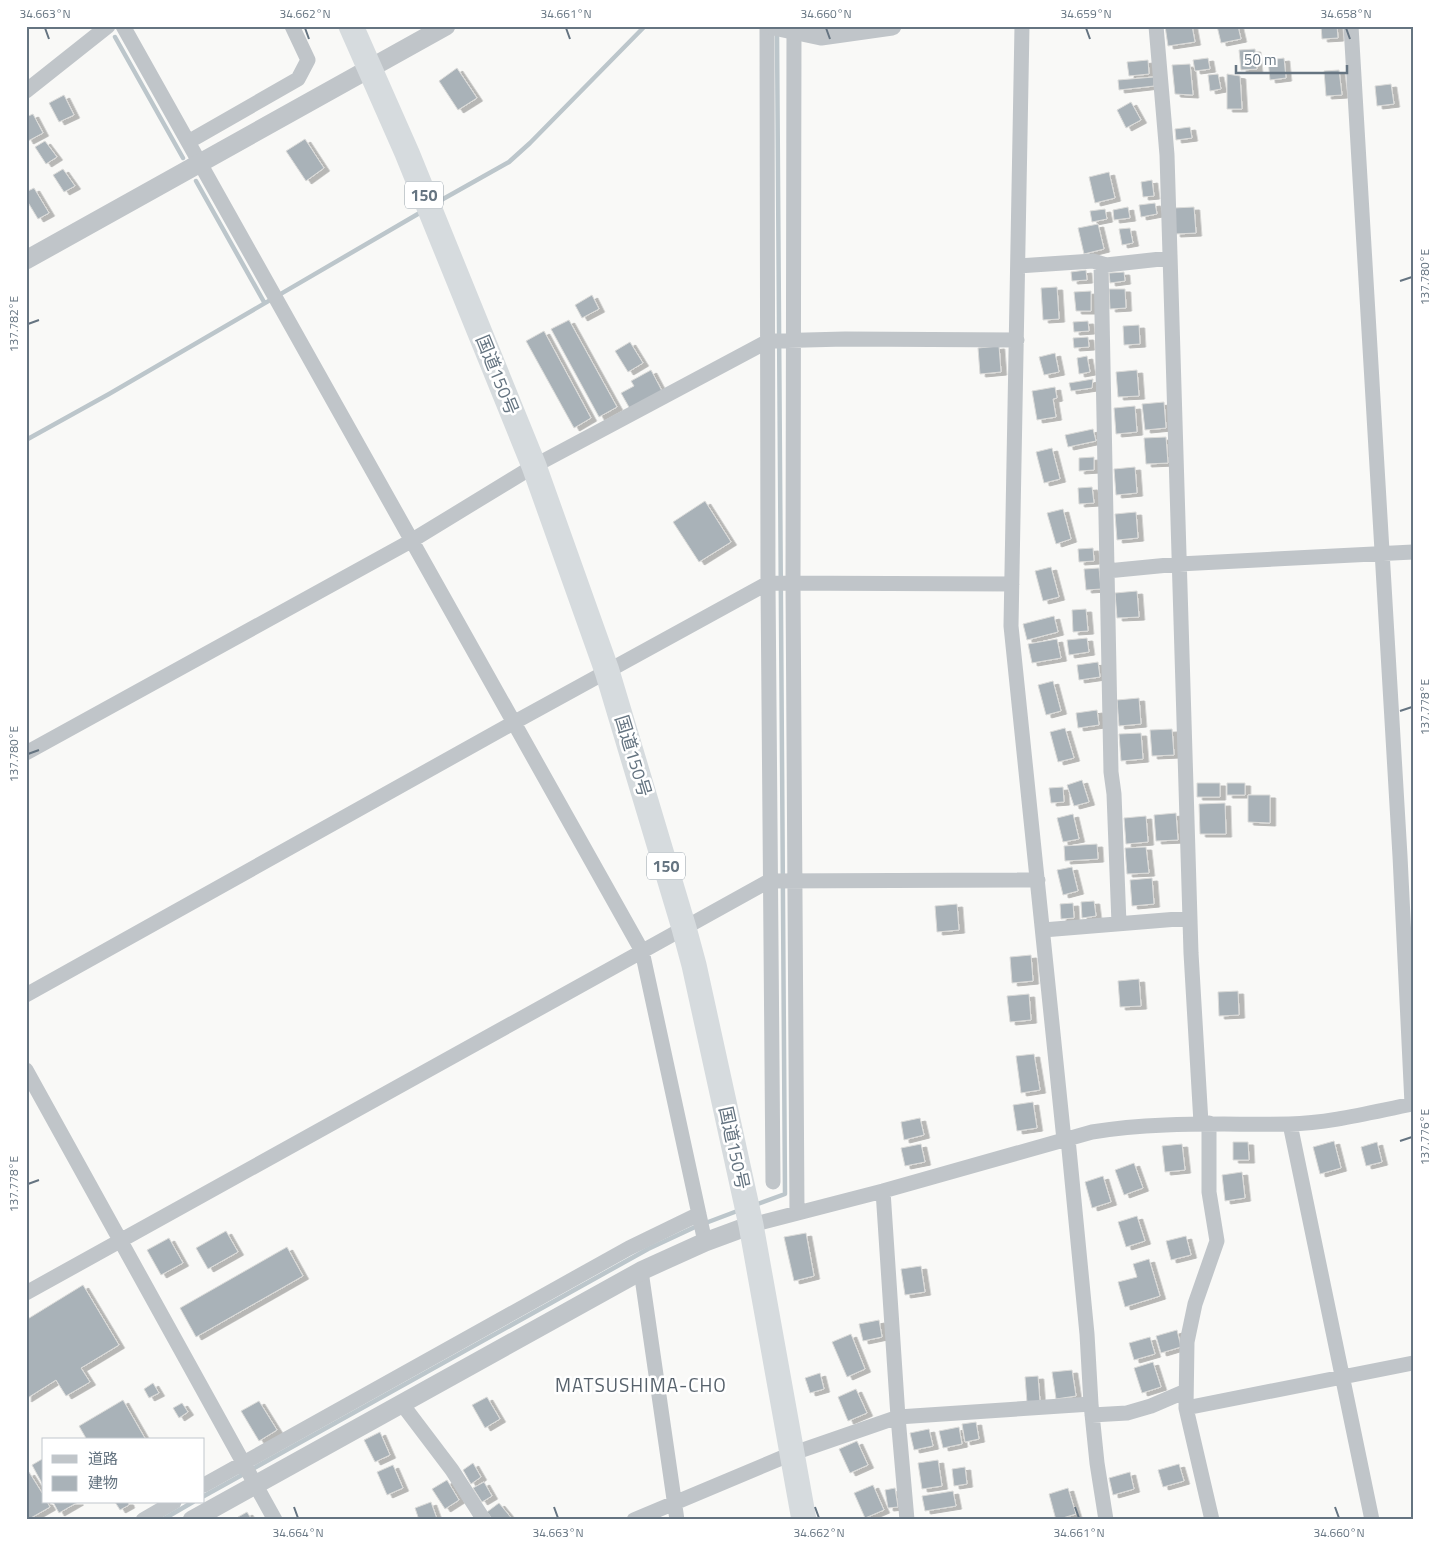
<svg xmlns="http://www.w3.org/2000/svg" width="1439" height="1546" viewBox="0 0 1439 1546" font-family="'Titillium Web','Noto Sans JP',sans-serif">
	<defs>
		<filter id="shadow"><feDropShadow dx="5.5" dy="3" stdDeviation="0" flood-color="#0004"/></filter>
	</defs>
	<rect width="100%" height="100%" fill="#f9f9f7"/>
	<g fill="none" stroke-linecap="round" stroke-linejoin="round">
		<path stroke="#bcc6cb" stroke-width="4.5" d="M115,37l68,121
			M196,181l68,121
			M436,203l73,-41 21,-19 115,-117
			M26,440l83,-46 314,-183
			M755,1205l30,-11 -8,-1163
			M204,1496l444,-247 47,-22 45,-17
			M162,1520l31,-18"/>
	</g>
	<path fill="#a9b2b8" stroke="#dbdbd9" filter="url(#shadow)" d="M1165,26h27l3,16 -27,4z
		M1217,26h21l3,13 -20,4z
		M1321,26h16l1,12 -16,1z
		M1255,49l2,20 -16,1 -2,-20z
		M1208,58l2,11 -15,2 -2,-11z
		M1284,58l2,20 -16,2 -2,-20z
		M1148,60l1,14 -20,2 -2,-14z
		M1190,64l3,31 -18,-1 -3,-29z
		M457,68l20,30 -19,12 -19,-29z
		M1339,70l3,25 -16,1 -2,-25z
		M1218,74l3,15 -11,2 -2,-16z
		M1227,74l13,2 2,33h-15z
		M1154,77v9l-35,4 -1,-10z
		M1391,84l3,20 -17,2 -2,-20z
		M64,95l10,20 -15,7 -10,-19z
		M1131,102l10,18 -15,8 -9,-18z
		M33,114l10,19 -15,8 -2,-4v-20z
		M1190,127l2,11 -16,2 -1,-11z
		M305,139l19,29 -18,13 -20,-30z
		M45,141l12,16 -11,7 -11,-17z
		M63,169l12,17 -11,6 -11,-17z
		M1109,172l6,26 -20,5 -6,-26z
		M1152,180l2,16 -11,1 -2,-15z
		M34,188l15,25 -11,6 -12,-20v-7z
		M1155,203l2,11 -16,3 -2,-12z
		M1128,207l2,11 -16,2 -1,-10z
		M1194,207l2,26 -21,1 -2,-26z
		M1105,209l2,10 -15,3 -2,-11z
		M1098,224l6,25 -20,5 -6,-26z
		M1130,228l3,15 -11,2 -3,-16z
		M1086,270l1,10 -15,1 -1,-9z
		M1124,272l1,9 -15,2 -1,-10z
		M1057,287l2,32 -16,1 -2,-32z
		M1109,289h16l1,19 -16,1z
		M1091,291v20h-15l-2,-19z
		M592,295l7,14 -17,9 -7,-13z
		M569,320l48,87 -18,10 -48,-88z
		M1088,321l1,10 -15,1 -1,-10z
		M1139,325l1,19 -16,1 -1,-19z
		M544,331l47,87 -17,10 -48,-87z
		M1088,337l1,10 -15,1 -1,-10z
		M630,342l13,21 -15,9 -13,-21z
		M999,346l2,26 -21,2 -2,-26z
		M1055,353l4,19 -15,3 -5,-18z
		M1087,356l3,16 -11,2 -2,-16z
		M651,370l11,21 -32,18 -9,-16 13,-7 -3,-5z
		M1137,370l2,26 -21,1 -2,-25z
		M1093,379l-1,9 -21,3 -2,-8z
		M1055,387l2,11 -4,1 3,18 -19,3 -5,-29z
		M1164,402l2,26 -21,2 -3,-26z
		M1135,406l2,26 -21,2 -2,-26z
		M1093,429l3,12 -28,6 -3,-12z
		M1166,437l2,26 -22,1 -2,-26z
		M1052,448l8,31 -16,4 -8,-31z
		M1094,457v13l-15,1v-13z
		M1135,467l2,26 -21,2 -2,-26z
		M1092,487l2,16 -15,1 -1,-16z
		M705,501l26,41 -32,20 -26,-40z
		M1063,509l8,30 -15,5 -9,-31z
		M1136,512l2,26 -21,2 -2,-26z
		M1093,548l1,13 -15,1 -1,-13z
		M1051,567l8,30 -16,4 -8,-30z
		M1099,568l2,21 -15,1 -2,-21z
		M1137,591l2,26 -22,1 -2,-25z
		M1086,609l2,22 -15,1 -1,-22z
		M1054,616l4,16 -31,8 -4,-16z
		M1087,638l2,14 -20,3 -2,-15z
		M1057,639l4,19 -29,5 -4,-19z
		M1098,662l2,15 -21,3 -2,-15z
		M1053,681l8,30 -15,4 -8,-30z
		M1139,698l2,26 -22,2 -2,-26z
		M1097,710l2,15 -21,3 -2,-15z
		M1065,728l9,30 -16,4 -8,-30z
		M1172,729l2,26 -22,1 -2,-26z
		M1141,733l2,26 -22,2 -2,-27z
		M1082,780l7,22 -15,4 -7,-21z
		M1197,783h23v14h-23z
		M1227,783h18v12h-18z
		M1063,787l1,15 -13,1 -2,-15z
		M1248,795h22v28l-22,-1z
		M1225,803l1,31h-26l-1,-30z
		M1176,813l2,27 -22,1 -2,-26z
		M1073,814l6,25 -16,3 -6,-24z
		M1146,816l2,26 -22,2 -2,-26z
		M1097,844l1,15 -33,2 -1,-15z
		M1146,847l3,26 -22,1 -2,-26z
		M1072,867l6,24 -15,4 -6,-25z
		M1152,878l2,26 -22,2 -2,-26z
		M1094,901l2,15 -14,2 -1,-16z
		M1073,903l1,15 -13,1 -1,-15z
		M957,904l2,26 -22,2 -2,-26z
		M1031,955l2,26 -21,2 -2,-26z
		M1139,979l2,27 -21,1 -2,-26z
		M1238,991l1,24 -20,1 -1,-24z
		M1029,994l2,26 -21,2 -3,-26z
		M1034,1054l6,36 -19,3 -5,-37z
		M1033,1102l4,26 -20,3 -4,-26z
		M920,1118l4,17 -20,5 -3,-18z
		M1334,1141l7,27 -21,6 -7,-27z
		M1233,1142h15l1,18h-16z
		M1377,1142l5,20 -16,4 -5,-19z
		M921,1144l4,18 -20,4 -4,-18z
		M1182,1144l3,26 -20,2 -3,-26z
		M1134,1163l9,25 -19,7 -9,-25z
		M1242,1172l3,26 -20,3 -3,-26z
		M1103,1176l8,26 -19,6 -7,-26z
		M1137,1216l8,25 -19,6 -8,-25z
		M226,1231l12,21 -30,17 -12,-21z
		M806,1233l8,43 -20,5 -10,-44z
		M1186,1236l5,19 -20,5 -5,-19z
		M169,1238l14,25 -22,12 -14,-25z
		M287,1247l16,29 -107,61 -16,-29z
		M1149,1259l11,37 -35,11 -7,-25 19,-5 -4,-13z
		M921,1266l4,26 -20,3 -4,-26z
		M83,1285l36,60 -38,23 9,14 -24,14 -10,-16 -30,19v-79z
		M879,1320l3,17 -19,4 -4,-17z
		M1177,1330l4,17 -20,6 -5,-17z
		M851,1334l14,35 -18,8 -15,-35z
		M1150,1337l5,17 -21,6 -5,-17z
		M1153,1362l8,25 -19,6 -8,-25z
		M1072,1370l4,26 -20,3 -4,-27z
		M820,1373l4,16 -14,4 -5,-15z
		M1038,1376l2,26 -13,1 -2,-26z
		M153,1383l6,10 -10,5 -5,-9z
		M856,1389l11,24 -19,8 -10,-24z
		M487,1397l13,22 -15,9 -13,-23z
		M123,1400l23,40h-59l-8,-14z
		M259,1401l18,29 -18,11 -18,-30z
		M182,1403l6,9 -9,6 -6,-10z
		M976,1422l3,17 -14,3 -3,-18z
		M959,1427l3,17 -19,4 -4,-17z
		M929,1429l4,17 -19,4 -4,-17z
		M380,1432l10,23 -15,7 -11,-22z
		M857,1441l11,24 -18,8 -11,-24z
		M44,1458v29l-12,-22z
		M938,1460l4,26 -20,3 -4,-26z
		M473,1463l8,14 -10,7 -8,-14z
		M1179,1464l5,17 -21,6 -5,-17z
		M393,1465l10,23 -16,7 -10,-23z
		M965,1467l2,17 -13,2 -2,-17z
		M29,1472l15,24v6h3l3,5 -21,12 -3,-5v-40z
		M1130,1472l4,17 -21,6 -4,-17z
		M447,1480l12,20 -14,9 -13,-20z
		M484,1482l8,14 -10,6 -9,-14z
		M873,1485l11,25 -19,8 -11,-25z
		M895,1488l3,19 -10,1 -3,-18z
		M1068,1488l8,26 -20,6 -7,-26z
		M953,1491l3,15 -31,5 -3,-15z
		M53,1502h25l-19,11z
		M115,1502h13l1,3 -9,5z
		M431,1502l6,17 -18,1 -4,-12z
		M499,1503l14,17h-20l-6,-8z
		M247,1512l5,8h-13l-1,-3z"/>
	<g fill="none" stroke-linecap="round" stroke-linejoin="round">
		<path stroke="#c0c5c9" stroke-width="15" d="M123,26l519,925 63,291
			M767,26l1,557 5,599
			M794,26l-1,557 4,630
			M1022,26l-11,600 53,514
			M1156,26l11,129 24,798 10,170
			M1351,26l49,830 12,248
			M26,91l82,-65
			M188,142l110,-63 10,-19 -16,-34
			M1101,264l10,508 3,22 5,130
			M1018,266l75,-5 13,4 64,-7
			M1107,571l72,-7 234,-12
			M26,753l385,-212 123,-75 234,-125 77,-2 172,1
			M1043,930l147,-12
			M26,995l487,-272 255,-140 244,1
			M26,1070l249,450
			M1209,1123v69l8,49 -22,63 -8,38 -1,66 26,112
			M1290,1124l82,396
			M1068,1139l19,195 4,70 6,59 9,57
			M883,1191l15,226 9,103
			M751,1225l132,-34 209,-59c65,-11 131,-7 197,-8 42,-1 83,-12 124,-20
			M641,1271l36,249
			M26,1293l743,-412 269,-1
			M402,1404l50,66 32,50
			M1186,1408l227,-45
			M1092,1415l35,-2 24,-7 35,-15
			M204,1485l425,-237 70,-34
			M143,1520l31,-18
			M634,1520l157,-66 107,-37 193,-13"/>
		<path stroke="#c0c5c9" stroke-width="19" d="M774,26l47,10 71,-10
			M26,260l420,-234
			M192,1520l449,-249 64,-29 46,-17"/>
		<path stroke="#d6dbde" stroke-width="25" d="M351,26l56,127 127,313 73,205 77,257 10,37 57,260 53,295"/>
	</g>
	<path fill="none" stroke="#657481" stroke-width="2" d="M45,28l4,11M305,28l4,11M566,28l4,11M826,28l4,11M1086,28l4,11M1346,28l4,11M1400,281l12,-4M28,324l11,-4M1400,711l12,-4M28,754l11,-4M1400,1141l12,-4M28,1184l11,-4M294,1507l4,11M554,1507l4,11M815,1507l4,11M1075,1507l4,11M1335,1507l4,11"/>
	<g text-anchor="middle" stroke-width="5" stroke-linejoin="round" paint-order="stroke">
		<g fill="#fff" stroke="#939ea7" stroke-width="1">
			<rect x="405" y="181.5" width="38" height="27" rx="4"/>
			<rect x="647" y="852.5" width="38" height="27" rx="4"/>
		</g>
		<g font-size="16" font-weight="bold" fill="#657481">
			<text x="424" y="201">150</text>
			<text x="666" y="872">150</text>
		</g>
		<g font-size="18" fill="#657481" stroke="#fff">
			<text transform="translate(497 375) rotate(68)" y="6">国道150号</text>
			<text transform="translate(633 756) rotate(73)" y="6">国道150号</text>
			<text transform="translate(734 1148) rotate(78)" y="6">国道150号</text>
		</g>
		<g font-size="19" letter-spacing="1" fill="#57626c" stroke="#fff">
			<text x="641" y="1392">MATSUSHIMA-CHO</text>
		</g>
	</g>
	<rect width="1439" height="1546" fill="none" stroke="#ffffff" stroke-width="55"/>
	<rect x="42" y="1438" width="162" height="65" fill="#ffffff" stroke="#c1c7cd"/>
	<rect x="52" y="1455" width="25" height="8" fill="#c0c5c9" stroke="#c1c7cd"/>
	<text x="88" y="1464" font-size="15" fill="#657481">道路</text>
	<rect x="52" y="1476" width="25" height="15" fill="#a9b2b8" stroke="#c1c7cd"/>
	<text x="88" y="1488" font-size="15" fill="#657481">建物</text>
	<path d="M1236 65v8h111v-8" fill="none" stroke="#657481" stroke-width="2.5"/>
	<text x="1244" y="65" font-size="15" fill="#657481" stroke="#ffffff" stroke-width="4" paint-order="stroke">50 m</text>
	<rect x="28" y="28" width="1384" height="1490" fill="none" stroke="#657481" stroke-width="2"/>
	<g font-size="12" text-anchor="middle" fill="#657481">
		<text x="45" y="18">34.663°N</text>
		<text x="305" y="18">34.662°N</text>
		<text x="566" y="18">34.661°N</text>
		<text x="826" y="18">34.660°N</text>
		<text x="1086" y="18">34.659°N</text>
		<text x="1346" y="18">34.658°N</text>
		<text transform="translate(1425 277) rotate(-90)" y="4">137.780°E</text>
		<text transform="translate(14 324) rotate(-90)" y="4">137.782°E</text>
		<text transform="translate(1425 707) rotate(-90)" y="4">137.778°E</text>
		<text transform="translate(14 754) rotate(-90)" y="4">137.780°E</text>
		<text transform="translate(1425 1137) rotate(-90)" y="4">137.776°E</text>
		<text transform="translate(14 1184) rotate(-90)" y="4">137.778°E</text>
		<text x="298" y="1537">34.664°N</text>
		<text x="558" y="1537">34.663°N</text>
		<text x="819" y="1537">34.662°N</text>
		<text x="1079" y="1537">34.661°N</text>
		<text x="1339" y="1537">34.660°N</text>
	</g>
</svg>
